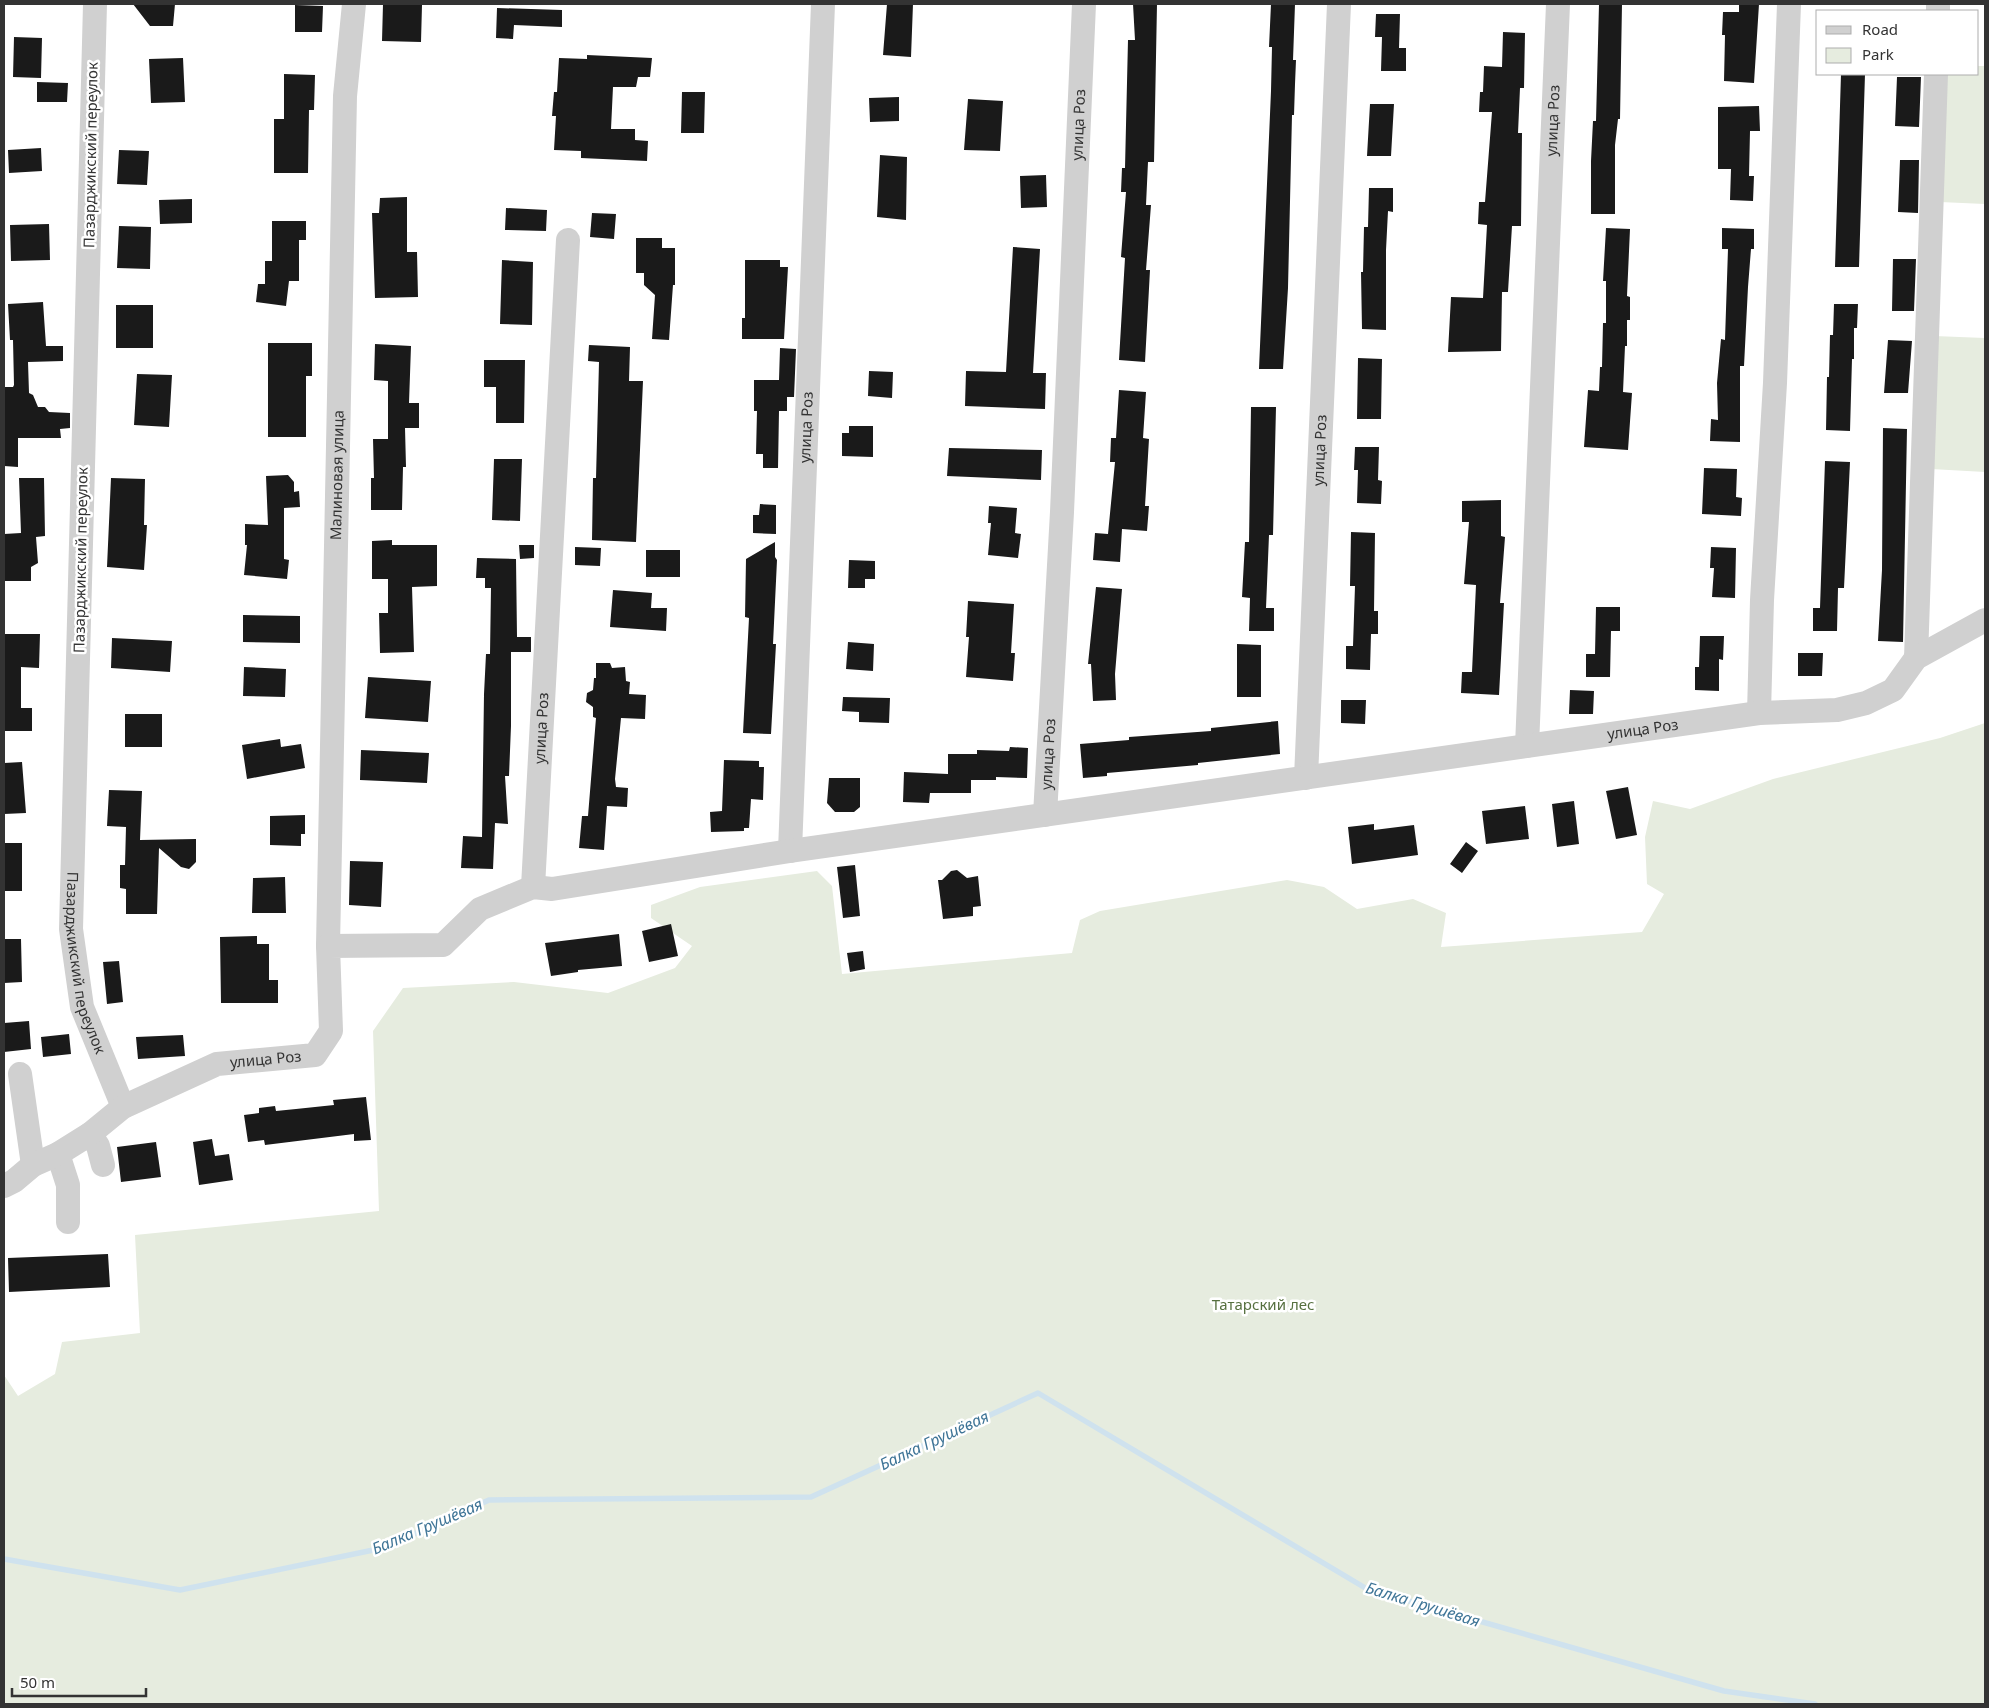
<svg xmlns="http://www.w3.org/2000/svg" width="1989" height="1708" viewBox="0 0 1989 1708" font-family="'Noto Sans',sans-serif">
	<rect width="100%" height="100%" fill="#fff"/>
	<path fill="#e6ecdf" d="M1978,66h7v138l-45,-2 3,-128h35z
		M1934,336l51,2v134l-54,-3z
		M1985,723v981h-1981v-329l14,21 37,-22 7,-32 78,-9 -5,-98 244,-24 -6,-180 30,-43 111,-6 94,11 67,-25 17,-22 -41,-28v-13l49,-18 117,-16 15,15 10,88 230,-21 8,-33 20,-9 187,-31 37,7 33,22 56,-10 33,14 -5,34 201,-15 22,-38 -17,-10 -2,-47 8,-36 37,8 83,-30 167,-41z"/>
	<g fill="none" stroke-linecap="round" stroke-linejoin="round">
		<path stroke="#cfe2ee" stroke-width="5.5" d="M4,1559l176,31 203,-42 106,-48 322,-3 227,-104 329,196 357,102 91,13"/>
	</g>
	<path fill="#1a1a1a" d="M133,4h42l-2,22h-23z
		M383,4l39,1 -1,37 -39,-1z
		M887,4h26l-2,53 -28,-2z
		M1133,4h24l-3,158h-6l-2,43h5l-5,65h4l-5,92 -26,-2 6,-102 -4,-1 5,-65h-5l1,-24h3l3,-128h7z
		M1271,4h24l-2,56h3l-1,24 -1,31h-2l-4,173 -5,81h-24l12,-278 1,-44h-3z
		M1599,4h23l-2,115h-2l-3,26v69h-24v-53l2,-40h3z
		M1739,4h20l-5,79 -30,-2 1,-46h-3l1,-23h16z
		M295,5l28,1 -1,26h-27z
		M497,8l65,2v17l-48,-2 -1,14 -17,-1z
		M1376,14h24l-1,34h7v23h-25l1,-34h-7z
		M1503,32l22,1 -1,55h-4l-2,45h4l-1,93h-9l-4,66h-6l-1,59 -53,1 3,-55 32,1 4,-73 -9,-1 1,-22h6l7,-90h-13l1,-20h3l1,-26 18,1z
		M14,37l28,1 -1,40 -28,-1z
		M587,55l65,3 -2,19h-12l-2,10h-23l-2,42h24v11l13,1 -1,20 -66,-3v-7l-27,-1 2,-34h-4l2,-24h3l2,-34 28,1z
		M183,58l2,44 -34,1 -2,-44z
		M284,74l31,1 -1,35h-5l-1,63h-34v-54h10z
		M1841,74h24l-6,193h-24z
		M1897,77h24l-2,50 -24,-1z
		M37,82l31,1 -1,19h-30z
		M682,92h23l-1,41h-23z
		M899,97v24l-29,1 -1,-24z
		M968,99l35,2 -3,50 -36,-1z
		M1370,104h24l-3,52h-24z
		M1759,106l1,25h-10l-1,45h5l-1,25 -23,-1 1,-31h-13v-62z
		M41,148l1,23 -33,2 -1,-23z
		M119,150l30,1 -2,34 -30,-1z
		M880,155l27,2 -1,63 -29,-3z
		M1900,160h19l-1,53 -20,-1z
		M1046,175l1,32 -26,1 -1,-32z
		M1369,188h24v24l-5,-1 -2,39v80l-24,-1 -1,-57h2l1,-45h4z
		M407,197v55h10l1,45 -43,1 -3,-85h7l1,-15z
		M192,199v24l-32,1 -1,-24z
		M506,208l41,2 -1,21 -41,-1z
		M592,213l24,1 -2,25 -24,-2z
		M272,221h34v19h-7v41h-10l-3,25 -30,-4 2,-18h7v-23h7z
		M49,224l1,36 -39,1 -1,-36z
		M119,226l32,1 -1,42 -33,-1z
		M1606,228l24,1 -3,67 3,1v23h-3v26h-2l-2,46 9,1 -4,57 -44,-3 4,-57 11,1 1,-24h2l1,-44h3v-42h-3z
		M1722,228l32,1v20h-3l-3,38 -4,79h-4v76l-30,-1 1,-22 7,1 -1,-37 4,-44 4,1 3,-91h-6z
		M636,238h26v10h13v37h-2l-4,55 -17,-1 3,-44 -11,-10v-12h-8z
		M1013,247l27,2 -7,124h13l-1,36 -80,-3 1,-35 40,1z
		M1893,259h23l-2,52h-22z
		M502,260l31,2 -1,63 -32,-1z
		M745,260h35v7h8l-4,72h-42v-21h3z
		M43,302l3,44h17v15l-35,1 1,31 4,2 5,12h7l4,5 21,1v15l-10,1 1,9h-43v29l-14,-1v-79h9l1,-2 -1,-45h-3l-2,-36z
		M1834,304h24l-1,24h-3v31h-2l-2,72 -24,-1 1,-53h2l1,-42h3z
		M116,305h37v43h-37z
		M1888,340l24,1 -4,52h-24z
		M268,343h44v33h-6v61h-38z
		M375,344l36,2 -2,57h10v25h-14l1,39h-3l-1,43h-31v-32h3l-1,-39h15v-58l-14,-1z
		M589,345l41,2 -1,34h14l-7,161 -44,-2 1,-62h3l3,-116 -11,-1z
		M780,348l16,1 -2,48h-7v14h-8l-1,57h-15v-14h-7l1,-43h-3v-31h25z
		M1358,358l24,1 -1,60h-24z
		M484,360h41l-1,63h-28v-36h-12z
		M869,371l24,1 -1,26 -24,-2z
		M137,374l35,1 -3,52 -35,-2z
		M1119,390l27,2 -3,46 6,1 -4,67h4l-2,25 -25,-2 -2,33 -27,-2 2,-27 13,1 7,-72h-5l1,-24h5z
		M1251,407h25l-3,128h-4l-3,73h8v23h-25l1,-33 -8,-1 3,-55h4z
		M849,426h24v31l-31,-1v-23h7z
		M1883,428l24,1 -4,213 -25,-1 4,-71z
		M1355,447h24l-1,33 4,1 -1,23 -24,-1 1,-33h-4z
		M949,448l93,2 -1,30 -94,-4z
		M494,459h28l-2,62 -28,-1z
		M1825,461l25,1 -6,126h-6l-1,43h-24v-23h7z
		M1704,468l33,1 -1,28 6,1 -1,18 -39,-2z
		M288,475l6,7v10l5,-1 1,16 -16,1v51l5,1 -2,19 -43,-4 3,-30h-2v-21l23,1 -2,-49z
		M19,478h25l1,58 -9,1 2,26 -7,4v14h-27v-47l17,-1z
		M111,478l34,1 -1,46h3l-3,45 -37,-3z
		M1501,500v36l4,1 -5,66h4l-5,92 -38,-2 1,-21h10l4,-87 -12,-1 5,-62h-7v-21z
		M760,504l16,1v29l-23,-1v-18h6z
		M989,506l28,2 -2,25 6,1 -3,24 -30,-3 3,-32h-3z
		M1351,532l24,1 -1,78h4v23h-7l-1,36 -24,-1v-23h7l2,-60h-5z
		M392,540v5h45v41l-25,1 2,65 -34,1 -1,-40h9v-34h-16v-38z
		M775,542v15l2,3 -4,84h3l-5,90 -28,-1 6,-115 -4,-1 1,-58z
		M519,545h15v13l-14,1z
		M575,547l26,1 -1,18 -25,-1z
		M1711,547l25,1 -1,50 -23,-1 2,-29h-4z
		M646,550h34v27h-34z
		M477,558l39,1 1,78h14v15h-20v74l-2,50h-4l3,48 -13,-1 -2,46 -32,-1 2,-32 19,1 2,-143 2,-40h4l1,-66h-6v-10h-9z
		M849,560l26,1v18h-10v9h-17z
		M1096,587l26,2 -7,85 1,26 -23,1 -2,-37h-3z
		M613,590l39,3 -1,15h16l-1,23 -56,-4z
		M968,601l46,3 -3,49h4l-2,28 -47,-4 3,-40h-3z
		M1596,607h24v24h-9l-1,46h-24v-23h9z
		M243,615l57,1v27l-57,-1z
		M4,634h36l-1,34 -18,-1v41h11v23h-28z
		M1700,636h24l-1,24 -4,-1v32l-24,-1v-23h4z
		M112,638l60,3 -2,31 -59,-4z
		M848,642l26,2 -1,27 -27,-2z
		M1237,644l24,1v52h-24z
		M1798,653h25l-1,23h-24z
		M596,663h14l2,5 13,-1 1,14 4,1 -1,12 17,1 -1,24 -24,-1 -6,61 1,8 12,1 -1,19 -20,-1 -3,44 -25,-2 3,-32h6l8,-98 -3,-1v-10l-7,-5 1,-9 6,-3 1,-12h2z
		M244,667l42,2 -1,28 -42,-1z
		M368,677l63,4 -3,41 -63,-4z
		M1570,690l24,1 -1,23h-24z
		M843,697l47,1 -1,25 -30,-1v-10l-17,-1z
		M1341,700h25l-1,24 -24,-1z
		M125,714h37v33h-37z
		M1278,721l2,33 -82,9v2l-91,8v3l-24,2 -3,-34 49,-4v-3l82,-6v-3z
		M280,739l1,8 20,-3 4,24 -58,11 -5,-34z
		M1010,747l18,1 -1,30 -31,-1v3h-25v13h-41l-1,10 -26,-1 1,-30 44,2v-20h29v-4l32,1z
		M361,750l68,3 -2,30 -67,-3z
		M724,760l35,1v6h5l-1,33 -12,-1 -2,29h-5v3l-33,1 -1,-20 12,-1z
		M22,762l4,51 -22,1v-51z
		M829,778h31v29l-6,5h-19l-8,-9z
		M1628,787l9,48 -21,4 -10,-48z
		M109,790l33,1 -2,49 56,-1v23l-7,7 -8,-2 -22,-19 -2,66h-31v-25l-6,-1v-23h5l1,-38 -19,-1z
		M1574,801l5,43 -22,3 -5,-43z
		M1525,806l4,33 -43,5 -4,-33z
		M305,815v19h-4v12l-31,-1v-29z
		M1374,824v6l40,-5 4,30 -66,9 -4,-37z
		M1466,842l12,9 -16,22 -12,-9z
		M4,843h18v48h-18z
		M350,861l33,1 -2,45 -32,-2z
		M855,865l5,51 -17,2 -6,-51z
		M957,870l10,8 11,-2 3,30 -8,1v9l-30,3 -5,-39h4l9,-9z
		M285,877l1,36h-34l1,-35z
		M671,924l7,32 -29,6 -7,-31z
		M619,934l3,32 -44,4v2l-27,4 -6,-33z
		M257,936v8h12v36h9v23h-57l-1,-66z
		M4,939h17l1,43 -18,1z
		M863,951l2,18 -15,3 -3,-19z
		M119,961l4,41 -16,2 -4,-42z
		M29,1021l2,28 -27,3v-29z
		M69,1034l2,20 -28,3 -2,-20z
		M183,1035l2,21 -47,3 -2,-22z
		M366,1097l5,43 -17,1v-7l-89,11 -1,-5 -16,2 -4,-27 15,-2v-5l16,-2 1,5 20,-2 38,-4 -1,-5z
		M212,1139l3,17 14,-2 4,26 -34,5 -6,-43z
		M156,1142l5,35 -40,5 -4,-35z
		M108,1254l2,33 -101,5 -1,-34z"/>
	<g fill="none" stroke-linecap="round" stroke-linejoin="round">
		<g stroke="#d0d0d0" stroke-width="24">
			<path id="s1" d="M95,4l-24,925 11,78 41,100"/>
			<path d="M1938,11v-7"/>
			<path d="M1916,658l20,-584"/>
			<path d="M1759,713l3,-113 13,-217 14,-379"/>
			<path id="s2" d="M1527,746l31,-742"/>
			<path id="s3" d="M1306,778l33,-774"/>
			<path id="s4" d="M1045,815l17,-303 22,-508"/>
			<path id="s5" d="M790,851l33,-847"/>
			<path id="s6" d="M533,887l35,-647"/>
			<path id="s7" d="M328,946l17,-850 9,-92"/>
			<path d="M20,1074l13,91"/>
			<path d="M90,1134l8,12 5,19"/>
			<path d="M58,1154l10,31v37"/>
			<path id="s8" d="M4,1186l10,-5 19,-16 25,-11 32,-20 33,-27 94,-43 98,-9 16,-24 -3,-85 115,-1 37,-36 53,-22 19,2 238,-38 969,-138 78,-3 29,-7 27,-13 23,-32 69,-38"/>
		</g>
	</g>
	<g text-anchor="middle" stroke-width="5" stroke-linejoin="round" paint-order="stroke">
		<g font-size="15" fill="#333" stroke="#fff">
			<text dy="5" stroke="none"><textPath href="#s2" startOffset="626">улица Роз</textPath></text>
			<text dy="5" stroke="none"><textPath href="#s4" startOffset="691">улица Роз</textPath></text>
			<text transform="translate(91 155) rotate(-89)" y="5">Пазарджикский переулок</text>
			<text dy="5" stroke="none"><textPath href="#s5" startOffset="424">улица Роз</textPath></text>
			<text dy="5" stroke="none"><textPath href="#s3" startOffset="328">улица Роз</textPath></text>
			<text dy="5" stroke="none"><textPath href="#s7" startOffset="471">Малиновая улица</textPath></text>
			<text transform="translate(81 560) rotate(-89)" y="5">Пазарджикский переулок</text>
			<text dy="5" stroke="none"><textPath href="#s6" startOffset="159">улица Роз</textPath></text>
			<text dy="5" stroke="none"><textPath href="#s8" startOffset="1805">улица Роз</textPath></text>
			<text dy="5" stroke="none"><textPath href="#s4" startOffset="61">улица Роз</textPath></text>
			<text dy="5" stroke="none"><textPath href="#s1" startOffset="961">Пазарджикский переулок</textPath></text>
			<text dy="5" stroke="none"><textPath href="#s8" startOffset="296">улица Роз</textPath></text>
		</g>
		<g font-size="15" fill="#56703f" stroke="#fff">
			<text x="1263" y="1310">Татарский лес</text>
		</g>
		<g font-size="16" font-style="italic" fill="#3f7597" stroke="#fff">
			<text transform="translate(934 1440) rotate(-25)" y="6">Балка Грушёвая</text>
			<text transform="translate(427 1526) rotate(-23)" y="6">Балка Грушёвая</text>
			<text transform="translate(1423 1604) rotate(17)" y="6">Балка Грушёвая</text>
		</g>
	</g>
	<rect width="1989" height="1708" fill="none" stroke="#333333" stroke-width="10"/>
	<rect x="1816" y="10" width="162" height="65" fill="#ffffff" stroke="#adadad"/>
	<rect x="1826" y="26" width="25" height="8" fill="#d0d0d0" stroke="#adadad"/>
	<text x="1862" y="35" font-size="15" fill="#333333">Road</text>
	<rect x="1826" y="48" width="25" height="15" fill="#e6ecdf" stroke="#adadad"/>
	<text x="1862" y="60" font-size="15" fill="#333333">Park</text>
	<path d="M12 1688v8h134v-8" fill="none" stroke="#333333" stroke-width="2.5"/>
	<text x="20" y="1688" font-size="15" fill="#333333" stroke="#ffffff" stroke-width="4" paint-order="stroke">50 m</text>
</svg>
